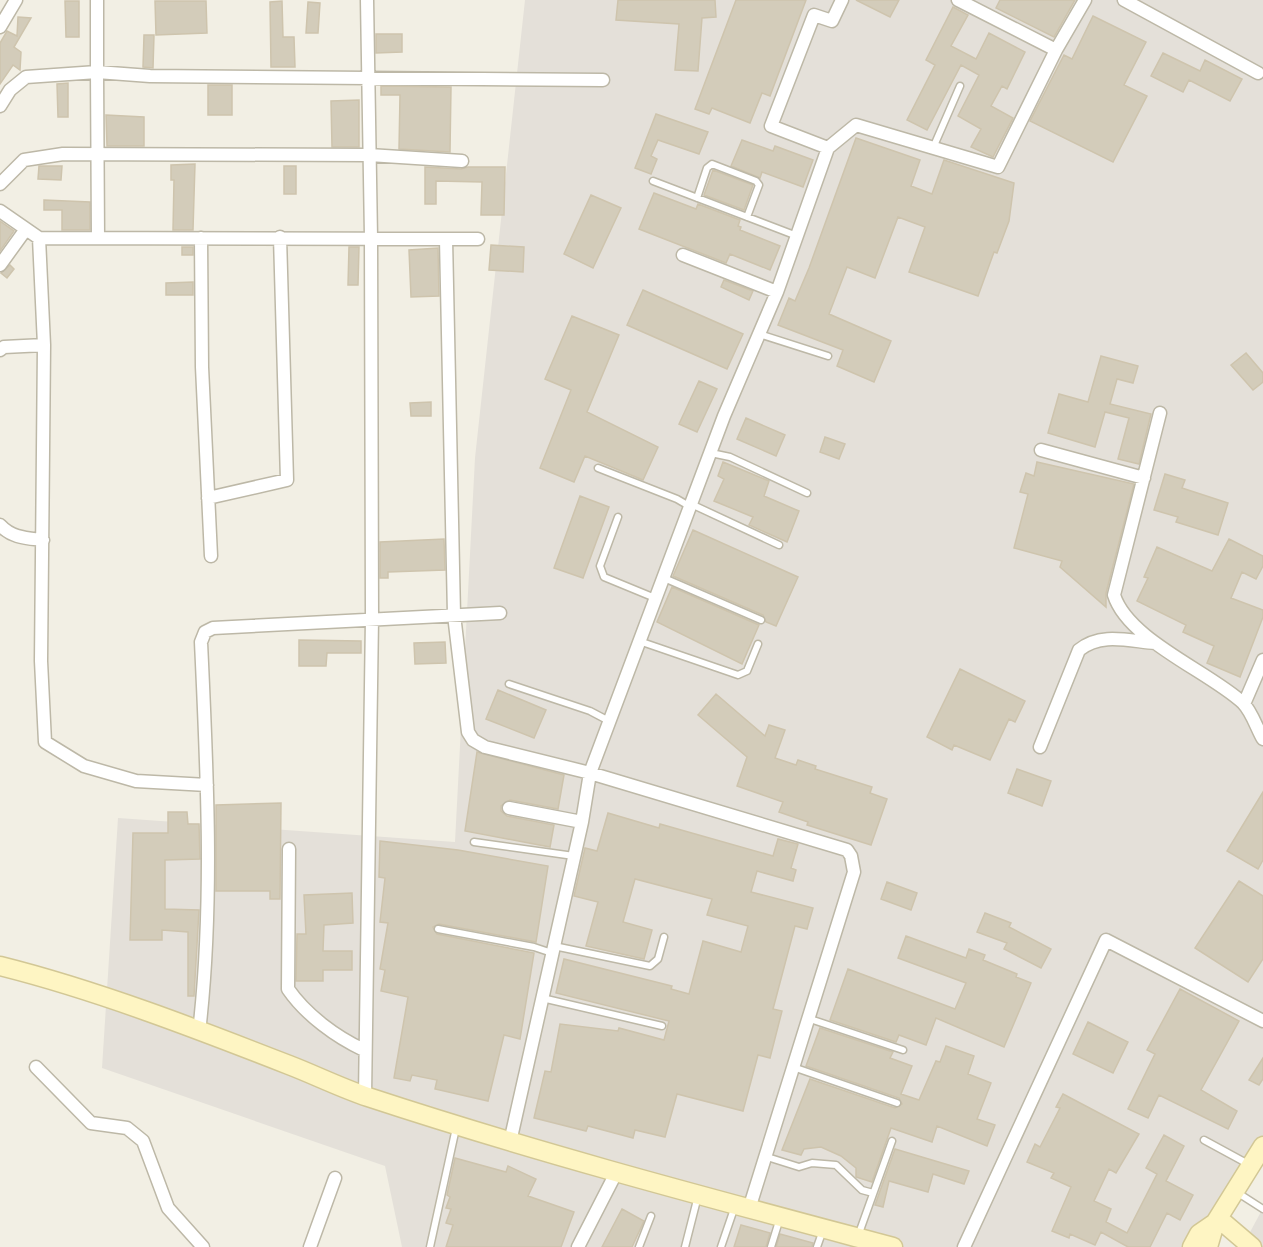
<svg xmlns="http://www.w3.org/2000/svg" width="1263" height="1247" viewBox="0 0 1263 1247" font-family="'Exo 2',sans-serif">
	<rect width="100%" height="100%" fill="#f2efe4"/>
	<path fill="#e4e0d9" d="M525,0h738v1136l-66,111h-795l-17,-81 -283,-98 16,-250 337,24 20,-384z
		M1263,1208v39h-21z"/>
	<path fill="#d3ccba" stroke="#cec4ad" stroke-width="1.5" d="M618,0h97l1,17 -14,1 -4,53 -23,-1 4,-46 -63,-4z
		M736,0h70l-36,96 -8,-3 -12,30 -38,-15 -3,6 -14,-5z
		M856,0h43l-9,17z
		M1000,0h75l-21,37 -58,-29z
		M65,1h14v36h-13z
		M155,1h51l1,32 -51,2z
		M282,1l1,36h11l1,30h-24l-1,-65z
		M308,2l12,1 -2,30h-12z
		M953,7l15,8 -17,31 25,13 13,-26 36,19 -18,37 -5,-3 -11,20 22,12 -20,39 -22,-10 10,-18 -23,-13 21,-41 -18,-10 -34,65 -20,-10 28,-55 -9,-5z
		M1093,16l53,26 -22,43 23,11 -34,66 -83,-41 34,-66 8,4z
		M18,17l13,1 -17,29 7,5 -1,18 -7,-5 -13,19v-41l7,-12 10,5z
		M376,34h26v18l-26,1z
		M144,35h10l-1,33 -10,-1z
		M1163,53l37,18 5,-11 37,19 -12,22 -41,-21 -6,12 -32,-16z
		M68,83v34h-10l-1,-33z
		M208,85h24v30h-24z
		M381,86l70,1 -1,65 -51,-3 1,-54h-19z
		M359,100v47h-27l-1,-46z
		M656,114l52,18 -9,22 -41,-14 -7,16 6,3 -6,15 -16,-6z
		M106,115l38,2v29h-37z
		M856,138l64,22 -9,26 21,8 12,-34 70,23 -5,38 -12,32 -3,-1 -16,44 -69,-24 16,-45 -27,-10 -23,61 -28,-11 -18,47 62,27 -17,41 -37,-16 6,-16 -65,-25 11,-27 6,3 14,-33z
		M742,140l31,11 2,-5 38,14 -10,27 -41,-15 -2,6 -29,-12z
		M195,164l-2,66h-20l1,-50h-3v-15z
		M39,166h23l-1,14 -23,-1z
		M284,166h12v28h-12z
		M425,167l36,2 7,-2h37l-1,48h-23l1,-33 -46,-1v23h-11z
		M713,170l40,15 -9,25 -40,-15z
		M654,193l42,16 2,-5 42,16 -2,6 3,1 -1,3 40,16 -10,24 -40,-16 -4,9 -87,-34z
		M591,195l30,13 -28,60 -29,-14z
		M44,200l46,2v28h-28v-20h-18z
		M0,221l14,10 -14,20z
		M491,245l33,2 -1,25 -34,-2z
		M182,247h11v8h-11z
		M349,247h10l-1,38h-10z
		M438,248l1,48 -28,1 -2,-47z
		M10,265l4,4 -7,9 -6,-5z
		M724,280l29,11 -4,9 -28,-13z
		M193,282v13h-27v-12z
		M643,290l100,44 -16,35 -100,-44z
		M572,316l47,19 -32,77 71,35 -15,33 -58,-24 -11,26 -34,-14 31,-78 -26,-11z
		M1246,353l17,20v9l-10,8 -22,-25z
		M1101,356l37,10 -5,17 -16,-4 -7,25 41,10 -12,50 -21,-5 11,-41 -24,-6 -10,35 -47,-14 11,-39 29,8z
		M699,381l18,8 -20,43 -18,-8z
		M431,402v14h-20l-1,-13z
		M746,418l39,17 -9,21 -39,-17z
		M825,437l20,7 -6,15 -19,-7z
		M723,462l46,19 -5,15 35,15 -12,31 -38,-17 4,-8 -39,-16 10,-22 -6,-3z
		M1037,462l97,22 -28,109v14l-46,-40 2,-6 -48,-13 14,-54 -8,-2 6,-19 8,3z
		M1165,474l20,6 -3,8 46,15 -10,32 -42,-13 2,-5 -24,-7z
		M580,496l29,11 -26,71 -29,-10z
		M693,530l105,47 -22,49 -10,-4 -3,-7 -90,-39z
		M444,539l1,31 -57,2v6h-8v-36z
		M1229,539l34,17v10l-7,13 -14,-7 -11,26 32,12v7l-23,60 -33,-14 7,-17 -31,-14 3,-7 -49,-24 11,-23 -4,-1 13,-30 55,24z
		M672,587l87,38 -17,39 -85,-42z
		M299,640l62,1v12h-34l-1,13h-27z
		M445,642l1,21 -31,1 -1,-21z
		M960,669l65,32 -10,21 -6,-3 -19,41 -36,-15 -2,5 -25,-13z
		M498,690l48,20 -12,28 -48,-19z
		M716,694l49,42 4,-11 16,5 -10,28 21,7 2,-5 18,6 -1,3 57,18 -2,6 17,6 -16,46 -64,-20 1,-3 -29,-10 4,-10 -46,-16 10,-29 -49,-42z
		M477,752l87,23 -6,34 -48,-9 -9,6v5l6,5 47,9 -4,22 -85,-16z
		M1017,769l34,12 -9,25 -34,-13z
		M1263,792v68l-5,9 -31,-18z
		M281,803l-1,96h-10v-8h-54v-86z
		M168,812h19l1,12h11l1,35 -35,1v49l34,1 -5,86h-6v-64l-26,-2v10h-32l3,-107h35z
		M608,813l51,15 1,-4 113,32 5,-17 20,5 -7,24 5,2 -3,11 -36,-10 -6,21 62,16 -6,21 -12,-3 -22,83 9,2 -12,47 -12,-3 -15,56 -66,-17 -12,43 -30,-7 -2,8 -45,-12 -2,5 -52,-13 11,-47 6,1 9,-48 58,7 1,-3 45,12 5,-19 -113,-28 8,-34 108,27 -1,3 18,5 14,-53 38,11 7,-26 -41,-11 5,-16 -77,-20 -12,43 29,8 -8,29 -58,-13 12,-44 -24,-6 11,-48 12,3z
		M380,841l78,9 90,16 -12,76 -97,-18 -6,3 4,7 97,19 -14,86 -16,-4 -16,66 -53,-12 2,-9 -25,-5 -2,6 -16,-3 14,-81 -27,-6 4,-21 -5,-1 8,-46 -8,-1 5,-44 -6,-1z
		M1239,881l24,15v63l-15,23 -53,-34z
		M887,882l30,11 -6,17 -30,-11z
		M352,893l1,30 -29,2 -1,26h29v19h-29v11h-27l1,-47h9l-2,-39z
		M985,913l26,10 -2,4 42,22 -10,19 -37,-19 3,-6 -30,-11z
		M906,936l60,22 3,-9 16,6 -2,5 34,14 -1,3 15,6 -27,64 -68,-29 -10,27 -27,-10 -3,7 -66,-22 18,-51 107,40 11,-26 -68,-25z
		M1180,989l59,32 -38,69 36,21 -9,18 -69,-34 -11,23 -20,-9 27,-55 -8,-4z
		M1088,1022l40,20 -15,31 -40,-19z
		M820,1028l73,24 -3,6 22,8 -11,28 18,6 17,-39 4,1 6,-16 28,10 -6,18 23,9 -14,36 18,6 -8,21 -50,-20 -5,16 -41,-14 -19,54 -16,-5v-9l-15,-12 -20,-9 -17,2 -3,6 -19,-5 28,-71 85,29 7,-4 -3,-6 -93,-32z
		M1263,1058v21l-4,6 -10,-5z
		M1063,1094l76,40 -23,39 -7,-4 -15,32 17,8 -5,13 21,11 30,-59 -11,-6 18,-33 20,11 -18,35 27,14 -13,25 -13,-7 -17,34h-22l-27,-15 -6,13 -25,-11 -1,4 -17,-7 19,-44 -20,-9 3,-5 -27,-11 8,-18 5,3 20,-39 -4,-1z
		M895,1149l74,22 -5,13 -31,-10 -5,18 -39,-11 -6,26 -8,-2z
		M455,1158l51,14 2,-6 28,13 -8,17 46,16 -13,35h-115l7,-22 -7,-2 5,-14 -5,-1 4,-11 -3,-2z
		M622,1209l22,12 -12,26h-30z
		M741,1225l29,8 -4,14h-32z
		M780,1234l33,9 -1,4h-36z"/>
	<g fill="none" stroke-linecap="round" stroke-linejoin="round">
		<defs>
			<path id="lane" d="M933,148l27,-62
				M653,181l144,55
				M697,198l10,-30 5,-4 44,17 3,4 -12,32
				M759,334l69,22
				M711,453l19,4 77,36
				M598,468l79,31 12,7
				M691,504l88,41
				M618,517l-18,49 4,11 51,21
				M664,578l97,42
				M639,641l99,34 9,-4 11,-27
				M509,684l81,27 19,10
				M474,842l100,14
				M438,929l96,18 18,6
				M554,946l96,20 8,-7 6,-22
				M542,998l120,28
				M807,1018l96,32
				M793,1067l104,36
				M1204,1140l46,25
				M764,1156l35,11 13,-4 24,2 26,25 11,3
				M1238,1193l25,16
				M858,1236l34,-95
				M430,1247l26,-119
				M639,1247l12,-31
				M685,1247l13,-51
				M721,1247l14,-41
				M771,1247l9,-29
				M817,1247l6,-17"/>
			<path id="street" d="M97,0v72l53,4 453,4
				M958,0l98,50
				M1124,0l134,73
				M0,27l16,-27
				M0,106l10,-16 16,-13 71,-5 1,166
				M828,148l-57,-22 43,-111 18,6 10,-21
				M0,184l24,-24 39,-6 306,1 93,6
				M0,211l39,27 439,1
				M39,238l5,107 -3,316 4,81 39,24 52,15 71,4
				M201,238l1,129 9,189
				M446,239l8,376 14,117 5,8 12,7 105,26 257,77 4,6 3,16 -105,337
				M683,255l94,37
				M0,265l26,-36
				M0,350l4,-3 40,-2
				M1160,413l-46,182c14,45 96,77 129,108 9,9 14,26 20,36
				M1041,450l103,28
				M208,498l79,-18 -7,-243
				M0,525c12,13 26,13 43,15
				M1244,704l19,-44
				M1040,747l39,-97c22,-18 50,-9 76,-7
				M509,808l73,14
				M289,849l-1,140c18,26 48,48 76,61
				M199,1032c15,-129 8,-260 2,-390l4,-10 8,-4 287,-15
				M36,1067l55,56 36,5 16,13 25,67 35,39
				M365,1096l7,-478 -1,-381 -4,-237
				M510,1142l72,-320 8,-49 134,-357 53,-124 51,-144 28,-23 142,42 58,-117 29,-50
				M310,1247l25,-69
				M578,1247l38,-74
				M964,1247l142,-307 157,81"/>
			<path id="secondary" d="M0,966c96,24 197,63 289,99 26,10 52,23 79,32 173,57 349,103 525,150
				M1218,1218l34,29
				M1192,1247l7,-13 16,-11
				M1208,1247l7,-24 48,-77"/>
		</defs>
		<use href="#lane" stroke="#bdb8a7" stroke-width="9"/>
		<use href="#street" stroke="#bdb8a7" stroke-width="15"/>
		<use href="#secondary" stroke="#d2c795" stroke-width="21"/>
		<use href="#lane" stroke="#fff" stroke-width="6"/>
		<use href="#street" stroke="#fff" stroke-width="12"/>
		<use href="#secondary" stroke="#fef5c3" stroke-width="18"/>
	</g>
</svg>
